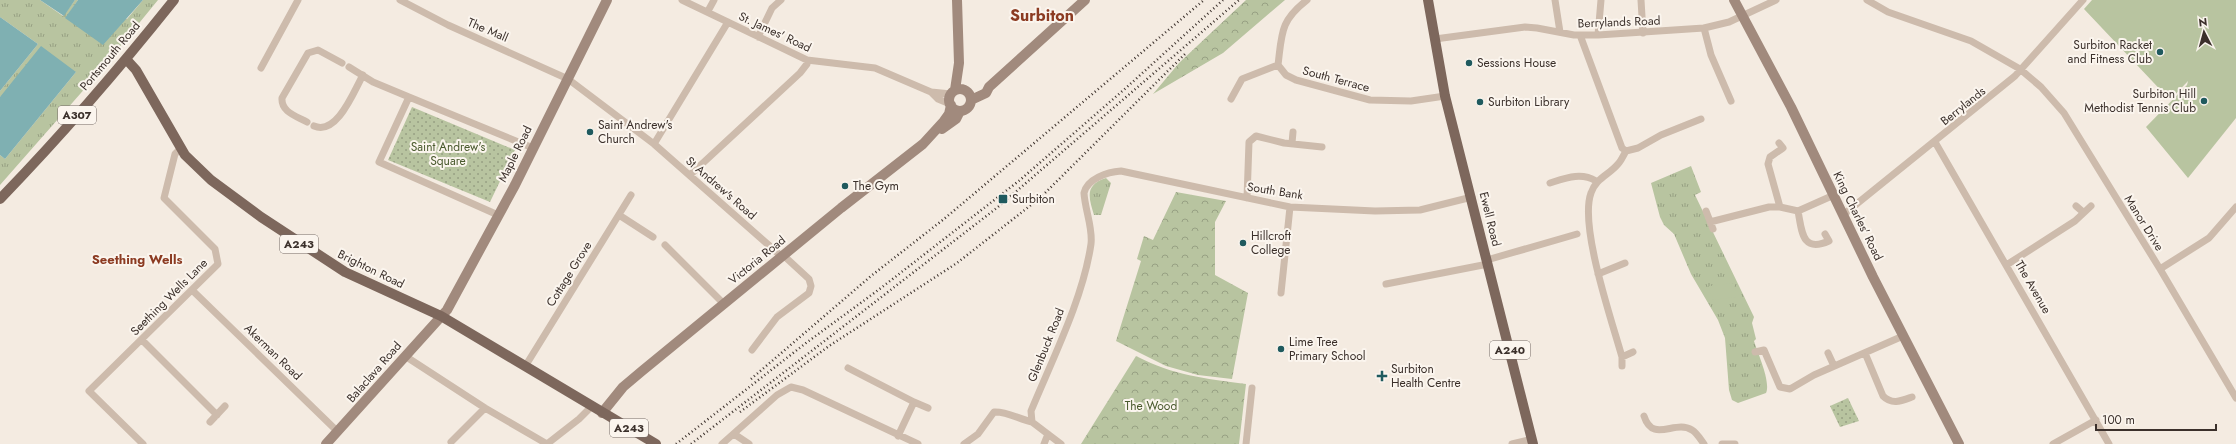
<svg xmlns="http://www.w3.org/2000/svg" width="2236" height="444" viewBox="0 0 2236 444" font-family="Jost,sans-serif">
	<defs>
		<pattern id="grass-tufts" width="24" height="20" patternUnits="userSpaceOnUse"><rect width="24" height="20" fill="#b8c4a0"/><path d="M3 7l-1-3M5 7V3M7 7l1-3M15 17l-1-3M17 17v-4M19 17l1-3" fill="none" stroke="#97a083"/></pattern>
		<pattern id="forest-crowns" width="20" height="18" patternUnits="userSpaceOnUse"><rect width="20" height="18" fill="#b8c4a0"/><path d="M2 6a3 3 0 1 1 6 0M12 15a3 3 0 1 1 6 0" fill="none" stroke="#97a083"/></pattern>
		<pattern id="park-dots" width="8" height="8" patternUnits="userSpaceOnUse"><rect width="8" height="8" fill="#b8c4a0"/><path d="M2 2h.1M6 6h.1" fill="none" stroke="#97a083" stroke-width="1.8" stroke-linecap="round"/></pattern>
	</defs>
	<rect width="100%" height="100%" fill="#f4ebe1"/>
	<path fill="url(#grass-tufts)" d="M0,0h40l23,16 12,-16h3l-12,18 61,1 16,-19h15l-63,77 -95,108v-30l5,4 71,-87 -76,25v-6l38,-47 -38,-27z
		M1691,166l10,26 -6,3 59,122 -2,6 4,16 -2,2c4,13 17,41 12,52l-28,10 -6,-3 -3,-10 -4,-52 -7,-18 -27,-46 -17,-40 -10,-9 -4,-8 -9,-34z
		M1106,178l5,5 -10,32h-7c-5,-17 -10,-30 12,-37z"/>
	<path fill="url(#forest-crowns)" d="M1246,0h39l-62,53 -70,41 26,-31z
		M1176,192l50,9 -11,21v53l33,18 -16,86 -34,-4 -32,-9 -50,-25 25,-80 -4,-2 7,-23 9,4z
		M1136,356c39,20 67,22 110,28l-7,60h-158z"/>
	<path fill="url(#park-dots)" d="M412,107l103,43 -25,52 -102,-42z
		M1848,398l11,23 -19,6 -10,-21z"/>
	<path fill="#b8c4a0" d="M2092,0h144v118l-48,60 -42,-51 41,-42 1,-4 -18,19 -86,-91z
		M1734,283l2,14 -25,3 -2,-14z"/>
	<path fill="#7fb0b2" d="M40,0h35l-11,16z
		M78,0h65l-40,45 -38,-27z
		M0,17l38,27 -38,47z
		M41,46l35,26 -71,87 -5,-4v-58z"/>
	<g fill="none" stroke-linecap="round" stroke-linejoin="round">
		<path stroke="#cdbbac" stroke-width="7" d="M400,0l48,25 120,54 86,65 127,112
			M682,0l125,60 68,8 56,24 20,2
			M1307,0c-27,21 -25,33 -29,65l8,10 10,5 74,20 41,1 34,-5
			M1555,0l5,32
			M1641,0l2,33
			M1867,0l21,12 83,29 49,28 21,18 23,26 96,156 76,129
			M708,11l6,-11
			M1704,28l7,27 20,46
			M1580,35l42,113 4,3c-3,5 -5,10 -8,13 -9,11 -22,14 -27,29 -12,33 21,128 31,164v9
			M1598,35l3,-35
			M758,37l14,-29 9,-8
			M1435,39l90,-12 12,1 37,7h24l106,-7 25,-6 47,-22
			M349,67l24,15 36,15
			M261,68l37,-68
			M931,92l7,7 12,5
			M1231,99l11,-20 36,-14
			M307,122c-11,-6 -26,-10 -25,-24l26,-45 10,-3 24,13
			M314,126c23,10 40,-35 49,-51
			M1935,142l174,302
			M1292,143l1,-11
			M1779,143l4,5 -13,9 -2,7 12,43
			M654,144l74,-122
			M1626,151l12,-3 23,-13 40,-16
			M690,175l110,-102 7,-9v-4
			M1550,183c16,-5 31,-11 46,-2
			M1247,198l2,-56 7,-6 28,7 38,4
			M2076,206l7,6
			M1706,211l7,18
			M1798,211c4,21 4,42 31,30l-4,-7
			M498,215l-119,-53 30,-65 124,51
			M619,215l34,22
			M1843,215l172,-139 68,-76
			M1710,222l59,-15h11l18,4 36,-16
			M665,245l59,59
			M1487,260l90,-26
			M2008,264l67,-43 16,-15
			M2160,269l49,-31 27,-31
			M1598,274l27,-11
			M1386,284l102,-20
			M192,290l145,141
			M1281,293l9,-86
			M142,340l75,75
			M752,350l25,-33 32,-24 2,-7 -2,-7 -26,-24
			M1755,352l9,-2 16,37 10,2 24,-14 89,-39
			M1828,353l6,13
			M1865,353l18,43c9,9 18,5 29,1
			M405,356l80,52 62,36
			M1622,357l11,-5
			M526,365l105,-170
			M848,368l66,34 -16,34
			M914,402l14,6
			M1644,416c9,28 31,3 48,14 5,3 9,10 12,14
			M210,422l15,-16
			M1032,422l29,22
			M734,434l15,10
			M451,442l34,-34
			M143,444l-54,-53 129,-127 -3,-15 -51,-51 11,-44 6,-6
			M547,444l32,-25 12,-12
			M722,444l55,-49 14,-8 12,3 115,54
			M964,444l14,-10 16,-22c12,-1 25,7 38,10l-1,-11c21,-51 52,-112 60,-167 2,-16 -6,-34 -7,-51 3,-14 23,-21 37,-22l169,36 85,4 45,-1 52,-13
			M1044,444l4,-10
			M1246,444l6,-56
			M1512,444l20,-5
			M1722,444h13
			M2053,444l43,-24"/>
		<path stroke="#a18a7d" stroke-width="10" d="M1734,0l57,107 82,170 86,167
			M949 100a11 11 0 1 1 22 0a11 11 0 1 1-22 0Z
			M955,90l4,-27 -2,-63
			M971,100l15,-7 3,-6 96,-87
			M942,129l14,-10 4,-8
			M602,413l21,-26 19,-16 199,-163 82,-64 21,-23 5,-7 2,-9
			M326,444l121,-134 68,-125 92,-185"/>
		<path stroke="#7d675c" stroke-width="10" d="M1428,0l17,96 88,348
			M126,59l10,11 49,85 26,25 50,37 84,55 96,44 215,128
			M0,199c61,-63 119,-130 174,-199"/>
		<path stroke="#3b302b" stroke-width="2.5" stroke-dasharray="1 3" stroke-linecap="butt" d="M751,379l120,-103 73,-57 260,-219
			M740,412l89,-66 128,-83 83,-65 147,-146
			M676,444l130,-101 75,-55 139,-108 107,-93 96,-87
			M691,444l307,-237 241,-207"/>
	</g>
	<g fill="#1f5a5e" stroke="#fbf5ee" stroke-width="1.5">
		<circle cx="2160" cy="52" r="4"/>
		<circle cx="1469" cy="63" r="4"/>
		<circle cx="2204" cy="101" r="4"/>
		<circle cx="1480" cy="102" r="4"/>
		<circle cx="590" cy="132" r="4"/>
		<circle cx="845" cy="186" r="4"/>
		<rect x="998" y="194" width="10" height="10" rx="2"/>
		<circle cx="1243" cy="243" r="4"/>
		<circle cx="1281" cy="349" r="4"/>
		<path d="M1380 370h4v4h4v4h-4v4h-4v-4h-4v-4h4z"/>
	</g>
	<g text-anchor="middle" stroke-width="4" stroke-linejoin="round" paint-order="stroke">
		<g fill="#fbf5ee" stroke="#756b66" stroke-width="1">
			<rect x="58" y="106" width="38" height="18" rx="3"/>
			<rect x="280" y="235" width="38" height="18" rx="3"/>
			<rect x="1490" y="341" width="40" height="18" rx="3"/>
			<rect x="610" y="419" width="38" height="18" rx="3"/>
		</g>
		<g font-size="11" font-weight="bold" fill="#3b302b">
			<text x="77" y="119">A307</text>
			<text x="299" y="248">A243</text>
			<text x="1510" y="354">A240</text>
			<text x="629" y="432">A243</text>
		</g>
		<g font-size="12" fill="#3b302b" stroke="#fbf5ee">
			<text transform="translate(1619 22) rotate(-2)" y="4">Berrylands Road</text>
			<text transform="translate(488 30) rotate(23)" y="4">The Mall</text>
			<text transform="translate(775 32) rotate(25)" y="4">St. James' Road</text>
			<text transform="translate(110 56) rotate(-50)" y="4">Portsmouth Road</text>
			<text transform="translate(1336 79) rotate(15)" y="4">South Terrace</text>
			<text transform="translate(1963 106) rotate(-39)" y="4">Berrylands</text>
			<text transform="translate(515 154) rotate(-64)" y="4">Maple Road</text>
			<text transform="translate(721 188) rotate(41)" y="4">St Andrew's Road</text>
			<text transform="translate(1275 191) rotate(9)" y="4">South Bank</text>
			<text transform="translate(1858 216) rotate(64)" y="4">King Charles' Road</text>
			<text transform="translate(1490 219) rotate(76)" y="4">Ewell Road</text>
			<text transform="translate(2144 223) rotate(58)" y="4">Manor Drive</text>
			<text transform="translate(757 260) rotate(-39)" y="4">Victoria Road</text>
			<text transform="translate(371 269) rotate(26)" y="4">Brighton Road</text>
			<text transform="translate(569 274) rotate(-58)" y="4">Cottage Grove</text>
			<text transform="translate(2033 287) rotate(60)" y="4">The Avenue</text>
			<text transform="translate(169 297) rotate(-45)" y="4">Seething Wells Lane</text>
			<text transform="translate(1046 345) rotate(-68)" y="4">Glenbuck Road</text>
			<text transform="translate(273 352) rotate(44)" y="4">Akerman Road</text>
			<text transform="translate(374 372) rotate(-49)" y="4">Balaclava Road</text>
		</g>
		<g font-size="12" fill="#3b302b" stroke="#fbf5ee" text-anchor="start">
			<text x="2152" y="49" text-anchor="end">Surbiton Racket<tspan x="2152" dy="14">and Fitness Club</tspan></text>
			<text x="1477" y="67">Sessions House</text>
			<text x="2196" y="98" text-anchor="end">Surbiton Hill<tspan x="2196" dy="14">Methodist Tennis Club</tspan></text>
			<text x="1488" y="106">Surbiton Library</text>
			<text x="598" y="129">Saint Andrew's<tspan x="598" dy="14">Church</tspan></text>
			<text x="853" y="190">The Gym</text>
			<text x="1012" y="203">Surbiton</text>
			<text x="1251" y="240">Hillcroft<tspan x="1251" dy="14">College</tspan></text>
			<text x="1289" y="346">Lime Tree<tspan x="1289" dy="14">Primary School</tspan></text>
			<text x="1391" y="373">Surbiton<tspan x="1391" dy="14">Health Centre</tspan></text>
		</g>
		<g font-size="12" fill="#4a5a2e" stroke="#fbf5ee">
			<text x="448" y="151">Saint Andrew's<tspan x="448" dy="14">Square</tspan></text>
			<text x="1151" y="410">The Wood</text>
		</g>
		<g font-size="13" font-weight="bold" fill="#8c3b22" stroke="#fbf5ee">
			<text x="137" y="264">Seething Wells</text>
		</g>
		<g font-size="16" font-weight="bold" fill="#8c3b22" stroke="#fbf5ee">
			<text x="1042" y="21">Surbiton</text>
		</g>
	</g>
	<g transform="translate(2204 32) rotate(354)" stroke="#fbf5ee" stroke-width="3" paint-order="stroke">
	<path d="M0-3L7 15L0 10L-7 15Z" fill="#3b302b"/>
	<text y="-6" font-size="11" font-weight="bold" text-anchor="middle" fill="#3b302b">N</text>
	</g>
	<path d="M2096 424v6h120v-6" fill="none" stroke="#3b302b" stroke-width="2"/>
	<text x="2102" y="424" font-size="12" fill="#3b302b" stroke="#fbf5ee" stroke-width="3" paint-order="stroke">100 m</text>
</svg>
